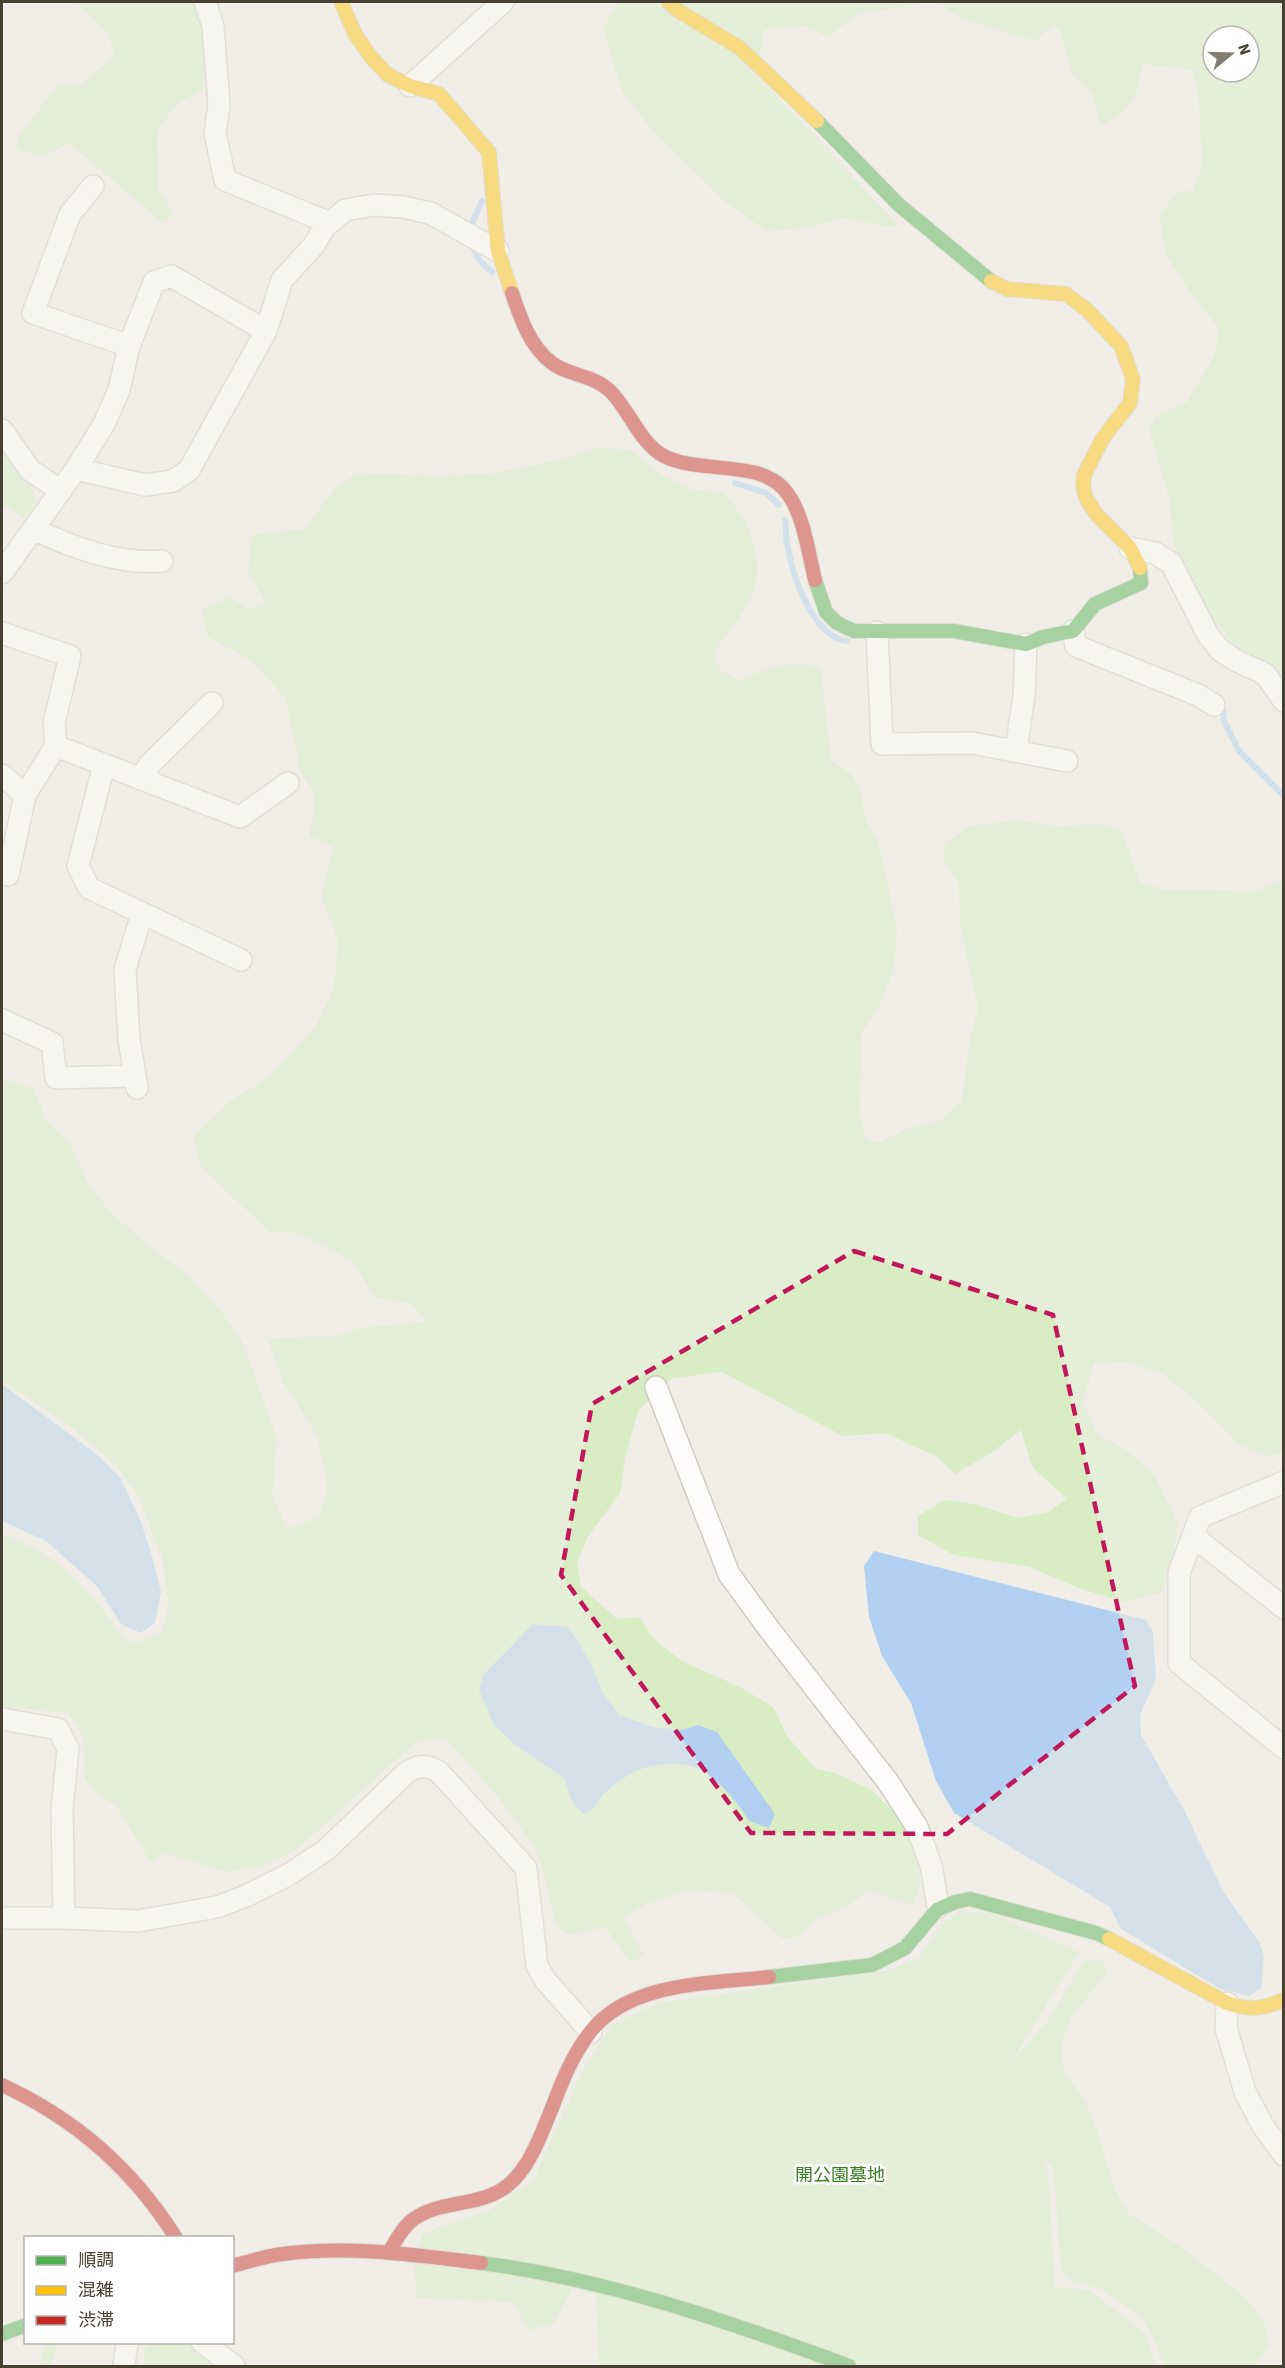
<svg xmlns="http://www.w3.org/2000/svg" width="1285" height="2368" viewBox="0 0 1285 2368" font-family="'Source Sans 3','Noto Sans JP',sans-serif">
	<rect width="100%" height="100%" fill="#f0eee6"/>
	<path fill="#d8edc3" fill-rule="evenodd" d="M76,2h119c14,27 10,56 8,87l-25,14 -21,28 1,58 15,24 -10,10 -94,-80 -27,14 -25,-9 2,-13 39,-50h23l34,-30 -7,-21z
		M619,2h305l-15,4 -50,7 -31,24 -23,-11 -41,4 -8,44 143,152h-14l-42,-8 -37,10 -39,3 -39,-27 -78,-76 -28,-37 -19,-64z
		M939,2h344v682l-41,-30 -29,-34 -17,-31 -22,-44 -5,-47 -20,-69 8,-14 30,-13 28,-48 4,-25 -28,-36 -25,-38 -7,-38 16,-23 18,-4 9,-24 -3,-65 -6,-31 -51,-6c-6,37 -7,43 -40,61l-11,-34 -19,-17 -12,-43 -6,-7 -19,17 -77,-24zM1213,36h36v36h-36z
		M598,448l32,2 35,27 29,13 30,3c26,28 44,69 26,106 -9,19 -25,36 -36,55l6,15 19,12c31,-14 48,-22 82,-14l10,93 21,15 8,14 6,31 12,19 19,91 -3,38 -16,41 -17,25 -1,81 6,24 13,4 24,-13 37,-9 22,-21 8,-61 8,-30 -18,-85 -1,-41 -16,-23 2,-17 25,-17 49,-6 43,7 32,-4 28,8 18,51 25,8 92,1 26,-11v573l-15,3 -28,-11 -42,-43 -37,-29 -35,-11 -32,1 -11,38 14,33 29,16 28,25 24,47 -5,39 -10,31 -39,10 -43,-13 -51,-22 -76,-12 -36,-20v-19l26,-16 30,4 44,14 30,-6 19,-13 -35,-32 -11,-37 -30,23 -36,21 -19,-18 -51,-23 -42,3 -121,-64 -49,6 -35,33 -13,47 -5,35 -33,45 -10,25 4,24 36,32 22,-2 17,24 26,20 58,26 33,20 14,29 29,33 19,4 37,17 26,27 18,33 5,34 -9,21 -43,-15 -24,18 -28,10 -17,17 -17,4 -51,-46 -47,-2 -38,13 -24,13 21,38 -13,8 -26,-36 -37,8 -13,-11 -11,-51 -9,-26 -38,-51 -50,-57 -30,2 -121,109 -36,17 -34,5 -61,-19 -14,9 -35,-56 -20,-14 -11,-13 -2,-43 -14,-23 -67,-6v-173c59,20 89,58 124,107h17l19,-9 7,-27 -7,-47 -23,-61 -22,-31 -47,-40 -68,-46v-301l30,9 15,34 23,21 17,38 24,32 41,35 37,28 33,37 20,28 35,97 -5,59 15,32 32,-12 9,-28 -10,-51 -35,-57 -15,-42 76,-4 15,-7 68,-6 -15,-18 -38,-7 -21,-36 -54,-28 -30,-1 -69,-67 -7,-28 39,-37 34,-21 48,-50 20,-40 4,-48 -17,-46 13,-48 -25,-11 7,-40 -16,-26 -14,-71 -34,-38 -44,-24 -6,-29 29,-11 18,13 17,-7 -18,-32 4,-36 53,-6 29,-40 23,-16 83,3 53,-3 68,-13z
		M2,451l30,37 5,13 -14,17 -15,-12 -6,-1z
		M958,1912l31,1 90,39 -71,115 42,-49 33,-57 20,-2 4,14 -35,42 -12,33 5,26 20,26 16,42 12,44 15,27 52,33 65,51 19,24 5,24 -15,21h-90l-8,-23 -15,-26 -38,-27 -32,-10 -10,-9 -6,-83 -3,-21 -10,-12 6,18 7,114 34,3 56,43 11,33h-557l-3,-71 -23,-7 -19,35 -25,7 -17,-28 -95,-4 -3,-29 8,-34 16,-8 49,-15 46,-31 48,-107 30,-49 46,-22 230,-32 33,-14 17,-28z
		M149,2342l56,1 17,23h-78v-16z
		M47,2343h11l-8,23h-12z"/>
	<path fill="#b2d1f2" d="M2,1384l93,69 26,26 20,43 11,34 9,36 -6,31 -15,10 -19,-9 -24,-38 -51,-45 -44,-20z
		M874,1551l272,69 7,12 3,47 -16,36 1,20 43,75 39,81 36,51 5,14 -3,33 -13,7 -28,-7 -99,-60 -11,-22 -156,-94 -18,-32 -25,-78 -29,-47 -13,-39 -5,-51z
		M533,1624l34,3 10,12 14,26 12,28 16,22 34,12 30,3 15,-5 19,7 58,82 -6,14 -20,-7c-10,-17 -28,-39 -46,-50 -20,-12 -57,-8 -76,5 -8,5 -19,13 -25,20 -8,10 -5,12 -19,18l-11,-13 -8,-23 -50,-34 -20,-19 -15,-35 5,-16z"/>
	<g fill="none" stroke-linecap="round" stroke-linejoin="round">
		<path stroke="#b2d1f2" stroke-width="6" d="M469,230l13,-29
			M472,245l7,15 13,12
			M735,483l31,10 13,12
			M785,520c2,7 0,15 2,23 5,31 25,94 60,98
			M1220,703l3,5 1,13 15,30 45,45"/>
		<defs>
			<path id="street" d="M205,2l8,24 6,79 -4,28 10,47 105,43
				M410,86l93,-84
				M93,186l-23,28 -37,99 96,33
				M2,430l28,40 31,21
				M76,469l69,16 28,-4 16,-11 77,-139 16,-51 32,-35 10,-17 21,-18 29,-5 29,2 27,6 68,38
				M33,529c39,18 85,36 129,32
				M1130,548l25,5 16,10 37,72 12,15 15,10 30,14 19,27
				M2,573l74,-104 28,-45 15,-34 10,-44 25,-64 17,-6 95,55
				M1073,631l3,15 122,49 16,10
				M877,632l5,112 90,-1 95,18
				M2,633l68,23 -16,67 2,23 -31,49 -17,80 -6,-1
				M56,746l184,71 48,-34
				M1016,751l8,-56 2,-51
				M104,765l-26,101 11,22 152,72
				M2,775l23,20
				M140,779l10,-15 62,-61
				M2,1020l50,23 4,35 79,-2
				M137,1088l-8,-49 -4,-70 17,-55
				M656,1387l73,187 40,55 119,153 29,45 14,38 7,42
				M1284,1482l-84,35 -21,56v90l105,85
				M1193,1536l91,72
				M2,1719l56,10 10,20 -6,60 2,109
				M2,1918h62l74,3 79,-14 31,-12 40,-20 38,-25 80,-77c13,-8 20,-9 33,-1l87,96 11,98 9,15 45,51
				M1227,2003l-1,25 19,64 18,34 21,29
				M202,2342l32,24
				M124,2366l3,-24"/>
			<path id="fast" d="M817,121l82,84 92,76
				M815,580l11,32 11,11 17,8h100l72,13 17,-7 30,-6 22,-27 46,-21 -1,-15
				M769,1977l103,-12 33,-17 32,-38 18,-8 15,-3 126,34 13,6
				M481,2263c126,16 249,59 368,103
				M2,2334l24,-9"/>
			<path id="slow" d="M341,2l14,32 16,23 17,18 22,11 29,8 50,58 9,99 14,42
				M669,2l8,8 63,38 77,73
				M991,281l16,8 59,5 21,16 34,36 12,33 -3,24 -27,35 -19,37 -1,11 3,12 10,16 34,34 10,20
				M1109,1939l118,64c23,8 35,6 57,-3"/>
			<path id="jam" d="M512,293c8,24 18,54 40,70 16,13 42,11 60,30 18,19 29,51 52,63 35,18 91,4 118,31 21,21 26,64 33,93
				M2,2085c74,34 131,84 174,153
				M389,2252c6,-10 12,-22 21,-30 26,-23 69,-14 97,-36 23,-18 34,-52 45,-78 10,-27 21,-54 39,-77 40,-50 120,-47 178,-54
				M232,2266c16,-4 33,-10 50,-12 66,-9 133,1 199,9"/>
		</defs>
		<use href="#street" stroke="#ceccc4" stroke-width="24"/>
		<use href="#fast" stroke="#d0ccbd" stroke-width="16"/>
		<use href="#slow" stroke="#d0ccbd" stroke-width="16"/>
		<use href="#jam" stroke="#d0ccbd" stroke-width="16"/>
		<use href="#street" stroke="#fdfcfb" stroke-width="21"/>
		<use href="#fast" stroke="#4caf50" stroke-width="14"/>
		<use href="#slow" stroke="#ffc107" stroke-width="14"/>
		<use href="#jam" stroke="#c62828" stroke-width="14"/>
	</g>
	<path d="M0 0H1285V2368H0ZM854,1251l199,64 82,371 -188,148 -196,-1 -190,-258 31,-171z" fill="#f0eee6" fill-opacity=".55" fill-rule="evenodd"/>
	<path fill="none" stroke="#c2185b" stroke-width="4.5" stroke-dasharray="12 8" stroke-linejoin="round" d="M854,1251l199,64 82,371 -188,148 -196,-1 -190,-258 31,-171z"/>
	<g text-anchor="middle" stroke-width="5" stroke-linejoin="round" paint-order="stroke">
		<g font-size="18" fill="#397d21" stroke="#fff">
			<text x="840" y="2181">開公園墓地</text>
		</g>
	</g>
	<rect width="1285" height="2368" fill="none" stroke="#464133" stroke-width="6"/>
	<rect x="24" y="2236" width="210" height="108" fill="#ffffff" stroke="#b5b3ad" stroke-width="1.5"/>
	<rect x="36" y="2256" width="30" height="9" fill="#4caf50" stroke="#b5b3ad" stroke-width="1.5"/>
	<text x="78" y="2266" font-size="18" fill="#464133">順調</text>
	<rect x="36" y="2286" width="30" height="9" fill="#ffc107" stroke="#b5b3ad" stroke-width="1.5"/>
	<text x="78" y="2296" font-size="18" fill="#464133">混雑</text>
	<rect x="36" y="2316" width="30" height="9" fill="#c62828" stroke="#b5b3ad" stroke-width="1.5"/>
	<text x="78" y="2326" font-size="18" fill="#464133">渋滞</text>
	<g transform="translate(1231 54) rotate(71)"><circle r="28" fill="#ffffff" stroke="#b5b3ad" stroke-width="1.5"/>
	<path d="M0-4.5L10 22L0 15L-10 22Z" fill="#827e72"/>
	<text y="-9" font-size="16" font-weight="bold" text-anchor="middle" fill="#464133">N</text>
	</g>
</svg>
